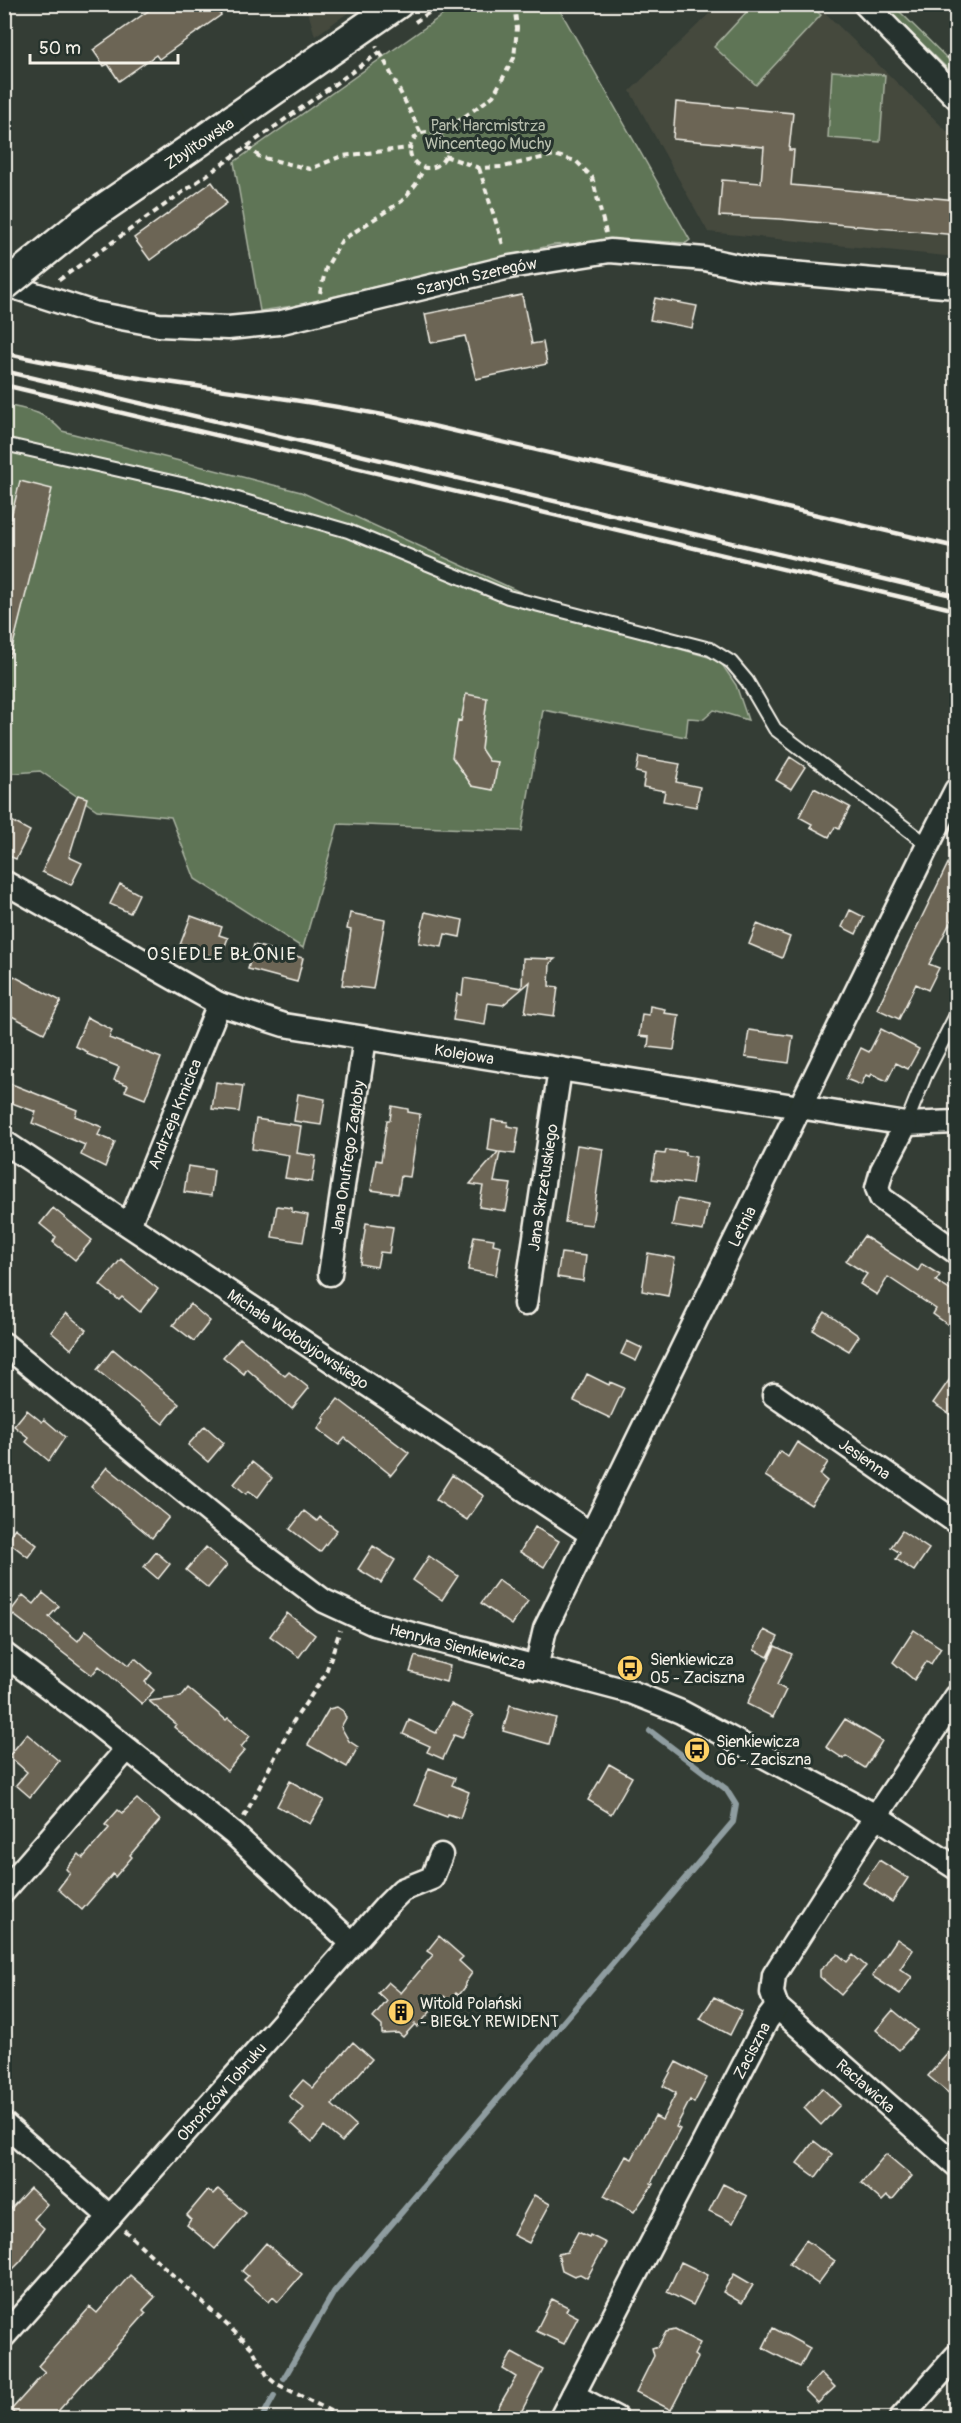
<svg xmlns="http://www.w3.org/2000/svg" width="961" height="2423" viewBox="0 0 961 2423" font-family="Pangolin,sans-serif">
	<rect width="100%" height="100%" fill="#343d35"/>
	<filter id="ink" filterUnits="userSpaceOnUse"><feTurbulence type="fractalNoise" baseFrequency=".0167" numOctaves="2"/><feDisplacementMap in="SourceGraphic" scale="12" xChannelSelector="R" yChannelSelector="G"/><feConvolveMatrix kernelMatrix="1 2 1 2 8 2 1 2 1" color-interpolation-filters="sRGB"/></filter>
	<g filter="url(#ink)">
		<path fill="#45493e" d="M306,5v-1l53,1 -44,31z
			M718,5h99l139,135v117l-248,-25 -78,-141z"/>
		<path fill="#5e7457" stroke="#a9b2a0" stroke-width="1.5" d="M457,5h100l133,235 -4,3 -51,-3 -82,5 -260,61 -33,5 -26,-149z
			M753,5h56l12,10 -65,70 -42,-38z
			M883,5h10l63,62v10z
			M832,71l53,4 -5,67 -52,-4z
			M5,405c25,5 38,6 57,26l239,61 287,131 131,37 17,25 12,35 -34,-10 -10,9 -16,-1 -2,19 -143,-27 -21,121 -184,-7 -35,124 -108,-69 -24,-62 -74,-7 -57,-39 -35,3z"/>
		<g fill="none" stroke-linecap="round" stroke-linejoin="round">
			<path stroke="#8f9da0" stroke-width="6" d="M284,2378l50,-86 399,-470 3,-17 -10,-16 -76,-58
				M262,2418l12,-22"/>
		</g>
		<path fill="#6c6554" stroke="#f4f1e8" stroke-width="1.5" d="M158,4h56l7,11 -62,44 -3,-4 -37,26 -11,-17 -4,2 -11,-16z
			M676,102l117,11 -4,37h5l-3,35 166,15v35l-177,-16 -61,-3 3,-36 39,3 3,-36 -91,-8z
			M212,182l15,21 -77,57 -16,-22z
			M522,295l10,49 11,-2 4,22 -71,15 -11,-43 -34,7 -6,-29z
			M655,298l42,8 -5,22 -42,-8z
			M20,481l32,8 -42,168 -6,-1v-111z
			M466,694l21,4 -6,51 8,12 9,1 -5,28 -21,-4 -20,-29 6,-37 3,1z
			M639,757l41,7 -4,18 24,5 -4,20 -33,-6 2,-10 -22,-4 2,-13 -9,-2z
			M790,757l15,10 -14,22 -15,-9z
			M814,788l36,19 -11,22 -4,-2 -6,10 -19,-10 2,-3 -13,-7z
			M78,795l9,3 -18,59 13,6 -11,22 -29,-13z
			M4,817l26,14 -14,28 -12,-5z
			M957,845v64l-28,55 10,4 -11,22 -12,-6 -17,35 -22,-10z
			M120,884l19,10 -9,19 -20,-9z
			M850,910l14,7 -8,17 -14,-7z
			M425,912l38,8 -3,17 -15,-3 -3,13 -23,-4z
			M350,913l35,7 -12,69 -31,-4 9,-55 -4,-1z
			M191,916l31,11 -3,8 9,3 -8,21 -40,-14z
			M757,924l33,13 -8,21 -33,-14z
			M254,945l49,13 -6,24 -49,-13z
			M523,958l32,1 -5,4 -1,23 9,1 -4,29 -29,-4 5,-30 -27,23 -15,-2 -3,22 -32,-5 4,-26 5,1 2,-17 58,10z
			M4,971l57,30 -17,32 -40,-21z
			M650,1006l15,3 -1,4 15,2 -5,35 -26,-3 1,-10 -10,-1 3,-22 7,1z
			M87,1017l25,13 -3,8 52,20 -16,41 -20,-8 3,-6 -14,-5 5,-13 -32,-13 1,-2 -13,-6z
			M881,1029l38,20 -11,20 -12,-6 -9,18 -15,-7 -2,3 -4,-2 -5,10 -15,-6 15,-31 8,4z
			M749,1030l44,6 -4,27 -44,-6z
			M4,1081l73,29 -2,6 27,11 -4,8 17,7 -10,25 -24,-12 4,-10 -53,-22 4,-11 -32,-12z
			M216,1082l27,4 -4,26 -27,-3z
			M298,1094l27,5 -4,26 -27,-4z
			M392,1106l16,3v3l12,2 -10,63 -9,-1 -3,18 -27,-4 5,-30 5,1 6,-41h3z
			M256,1119l45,7 -4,27 19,3 -4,26 -27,-4 4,-23 -37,-6z
			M492,1120l16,2 -1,4 12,2 -4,26 -15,-2 -6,30 17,2 -5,27 -27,-4 4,-21 -13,-2 28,-32 -10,-2z
			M577,1145l26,4 -11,76 -27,-3z
			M666,1150l19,2v3l11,2 -4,27 -40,-5 4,-26 9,1z
			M188,1166l26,4 -3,26 -27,-4z
			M677,1199l31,6 -5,26 -31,-5z
			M277,1206l15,2v4l16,3 -5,27 -31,-5z
			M53,1208l39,32 -17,20 -22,-18 3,-5 -16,-13z
			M366,1223l27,4 -4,26 -9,-1 -3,15 -17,-3z
			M474,1236l20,3 -1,5 8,2 -5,29 -28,-5z
			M864,1236l54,35 4,-7 18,11 -4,6 21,14v36l-24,-17 3,-5 -48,-32 -11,18 -17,-11 7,-10 -21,-13z
			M561,1253l25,3 -3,25 -26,-4z
			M648,1253l27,5 -7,38 -26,-5z
			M121,1259l37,30 -18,23 -18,-15 -3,3 -19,-15z
			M190,1304l20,17 -16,20 -21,-16z
			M825,1312l34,24 -10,15 -36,-21z
			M66,1313l20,17 -15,19 -20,-17z
			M240,1338l45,38 4,-4 20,16 -17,21 -45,-40 -3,5 -21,-17z
			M627,1341l15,7 -6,13 -15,-7z
			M113,1349l66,55 -16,20 -66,-54z
			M957,1369v50l-24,-16z
			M587,1374l22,11 1,-3 14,6 -14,30 -36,-17z
			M338,1399l71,54 -18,22 -46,-37 -6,7 -21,-16 7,-10 -2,-1z
			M27,1410l15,12 2,-3 21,18 -16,24 -23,-19 3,-4 -15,-12z
			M205,1426l19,17 -16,19 -20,-17z
			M797,1442l31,20 -8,13 7,6 -16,24 -46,-29 15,-25 8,6z
			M252,1462l20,16 -14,19 -9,-6 -3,3 -12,-10z
			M107,1467l62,50 -17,21 -61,-51z
			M452,1475l32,21 -17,24 -31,-20z
			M304,1511l13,10 3,-4 17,13 -17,22 -30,-23z
			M535,1527l24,14 -15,26 -24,-15z
			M15,1528l22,17 -9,12 -22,-17z
			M902,1531l27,18 -15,22 -18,-12 4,-6 -9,-6z
			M373,1546l22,14 -14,23 -23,-14z
			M206,1547l21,18 -19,23 -22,-18z
			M156,1552l14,12 -12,15 -14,-12z
			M429,1556l29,20 -16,24 -29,-20z
			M498,1580l30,21 -16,24 -31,-22z
			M43,1593l16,13 -10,11 29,24 8,-11 43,35 6,-7 17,15 -7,9 9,8 -12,14 -43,-38 -7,9 -82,-63 13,-17 11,9z
			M287,1613l28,22 -16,22 -29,-21z
			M764,1630l14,7 -10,20 -14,-7z
			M914,1630l27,18 -10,16 -4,-3 -13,19 -21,-18z
			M775,1646l17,8 -15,31 9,5 -13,27 -26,-13z
			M415,1656l35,10 -4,16 -36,-10z
			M188,1688l38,32 2,-2 22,18 -9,11 4,3 -18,21 -53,-44 2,-3 -27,-23 32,-4z
			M451,1704l22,11 -11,23 -8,-3 -11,24 -16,-7 3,-6 -27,-12 6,-14 27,13z
			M510,1705l46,13 -7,26 -46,-13z
			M337,1707l6,4 3,7 -5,9 8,14 9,6 -11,20 -39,-22 21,-36z
			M845,1719l37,22 -17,27 -19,-12 -2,3 -18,-12z
			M27,1734l32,27 -29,36 -14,-12 11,-13 -18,-16z
			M609,1764l23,13 -21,37 -23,-14z
			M429,1768l26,10 -3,7 17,7 -9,26 -12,-4 -1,3 -32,-12z
			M290,1781l34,19 -14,24 -33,-18z
			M137,1799l23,21 -30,35 2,2 -17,20 -2,-3 -31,36 -24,-21 12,-16 -4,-4 13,-15 4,4 26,-30 -4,-3 13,-15 4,3z
			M879,1860l29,18 -16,24 -29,-19z
			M439,1936l24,21 -4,4 13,12 -7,10 1,3 -7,9 -3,-2 -7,8 -5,-5 -27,31 -2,-3 -12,13 -5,-4 -16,1v-8l-9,-8 14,-17 -9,-8 10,-11 13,11 32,-38 -6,-4z
			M897,1939l16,11 -13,19 12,8 -12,17 -28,-18z
			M838,1954l9,8 6,-7 13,11 -25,29 -21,-18v-7z
			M714,1997l28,14 -12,24 -30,-16z
			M893,2010l24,20 -18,20 -23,-20z
			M353,2042l19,17 -40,46 24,21 -14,16 -18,-15 -12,15 -21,-19 13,-15 -15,-12 14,-16 10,8z
			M957,2043v57l-29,-24z
			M676,2062l31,16 -13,25 -4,-3 -14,27 4,2 -29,54 2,1 -19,28 -30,-16 22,-40 6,3 23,-43 7,4 14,-27 -13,-7z
			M822,2088l18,17 -19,20 -17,-17z
			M814,2141l18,14 -16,22 -19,-14z
			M886,2154l26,22 -20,24 -5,-4 -5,5 -21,-18z
			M723,2184l24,12 -14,27 -24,-12z
			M30,2188l17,16 -13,15 10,9 -23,33 -17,17v-62z
			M218,2189l28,24 -31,36 -28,-24 4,-6 -4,-4 21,-25 5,4z
			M534,2195l16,9 -21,39 -16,-8z
			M578,2232l11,5 1,-2 16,8 -19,35 -7,-4 -6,2 -12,-6 -4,-16 9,-2z
			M806,2240l29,21 -17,23 -29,-20z
			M266,2243l36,31 -24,28 -5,-5 -4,5 -25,-22 4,-4 -6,-5z
			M681,2262l27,13 -15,30 -26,-13z
			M734,2274l19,11 -11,18 -19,-11z
			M130,2275l25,22 -12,13 3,3 -94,105h-31l-10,-8 34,-38 -7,-6 52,-59 7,6z
			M552,2299l16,8 -2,4 12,6 -14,27 -28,-13z
			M773,2328l37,20 -10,19 -37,-19z
			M675,2330l25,13 -6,12 4,3 -27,52 -35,-18 18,-36 -2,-8 6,-2 8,-14z
			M512,2353l31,17 -25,48h-26l24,-41 -13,-8z
			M821,2373l14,14 -17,16 -13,-13z"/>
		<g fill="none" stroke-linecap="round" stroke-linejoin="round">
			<defs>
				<path id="service" d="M4,444l199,45 145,42 160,66 202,52 21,13 16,19 28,48 153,116
					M906,1124l20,-50 30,-59"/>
				<g id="minor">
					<path d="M865,4l91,93"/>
					<path id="s1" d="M4,284l90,29 65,12 69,3 50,-5 232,-56 100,-16 95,8 51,11 200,17"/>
					<path id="s2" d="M4,882l215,122 65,21 622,99 50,-2"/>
					<path d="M906,1124l-24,46 -5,18 4,10 75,54"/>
					<path id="s3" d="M4,1142l587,392"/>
					<path id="s4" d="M129,1225l90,-221"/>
					<path id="s5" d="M330,1274l35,-236"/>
					<path id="s6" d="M525,1304l35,-235"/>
					<path id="s7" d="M4,1344l252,206 68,51 50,23 257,68 50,20 195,104 80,52"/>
					<path id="s8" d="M774,1395l182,127"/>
					<path d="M4,1654l84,63 146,117 118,109"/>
					<path id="s9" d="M536,1668l9,-39 383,-784 28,-55"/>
					<path id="s10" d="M956,1697l-80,119 -102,159 -2,18 5,14 179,158"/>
					<path d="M4,1891l123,-142"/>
					<path d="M4,2124l106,93"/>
					<path id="s11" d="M4,2336l382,-430 16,-16 30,-12 9,-23"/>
					<path d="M573,2395l43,23"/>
					<path id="s12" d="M561,2418l206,-398 10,-13"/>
					<path d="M901,2418l55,-62"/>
				</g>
				<path id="tertiary" d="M230,121l168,-117"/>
			</defs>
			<use href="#service" stroke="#f4f1e8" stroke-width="16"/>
			<use href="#minor" stroke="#f4f1e8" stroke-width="27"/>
			<use href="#tertiary" stroke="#f4f1e8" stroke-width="33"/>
			<path stroke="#f4f1e8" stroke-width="4" stroke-dasharray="6 4.5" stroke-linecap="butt" d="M415,22l27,-18
				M380,52l41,81
				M948,56l8,8
				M410 150a18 18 0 1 1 36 0a18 18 0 1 1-36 0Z
				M439,135l54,-39 21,-38 3,-30 -3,-24
				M247,147l13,10 50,12 32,-13 68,-8
				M445,156l34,12 24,-1 51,-12 22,6 16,16 14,56
				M479,168l25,80
				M59,280l321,-228 -4,-6
				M320,293l6,-25 16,-28 60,-39 14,-17 8,-16
				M244,1817l49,-95 32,-47 15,-45
				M124,2230l128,118 16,29 7,6 69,35"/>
			<use href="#service" stroke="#26332d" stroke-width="12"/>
			<use href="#minor" stroke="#26332d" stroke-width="22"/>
			<use href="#tertiary" stroke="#26332d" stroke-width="28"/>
			<path stroke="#f4f1e8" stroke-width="4.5" d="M4,353c129,30 261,38 390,64l562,130
				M4,371l952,225
				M4,385l952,225"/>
			<defs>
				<path id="tertiary-bridge" d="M4,286l79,-64 147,-101"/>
			</defs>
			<use href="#tertiary-bridge" stroke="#f4f1e8" stroke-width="33" stroke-linecap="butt"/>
			<use href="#tertiary-bridge" stroke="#26332d" stroke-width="28"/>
		</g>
	</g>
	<defs>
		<symbol id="bus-disc" viewBox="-11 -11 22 22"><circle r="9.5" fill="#ffd166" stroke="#26332d"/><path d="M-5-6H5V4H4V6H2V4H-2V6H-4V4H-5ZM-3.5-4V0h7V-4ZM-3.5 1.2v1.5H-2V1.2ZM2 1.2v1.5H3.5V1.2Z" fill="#111"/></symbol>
		<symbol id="building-disc" viewBox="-11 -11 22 22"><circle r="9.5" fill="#ffd166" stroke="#26332d"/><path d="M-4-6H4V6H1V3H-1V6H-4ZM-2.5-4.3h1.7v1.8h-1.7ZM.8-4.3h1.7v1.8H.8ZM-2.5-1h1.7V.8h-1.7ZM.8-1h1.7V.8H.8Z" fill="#111"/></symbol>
	</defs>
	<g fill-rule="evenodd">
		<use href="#bus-disc" x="615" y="1653" width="30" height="30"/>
		<use href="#bus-disc" x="682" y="1735" width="30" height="30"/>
		<use href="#building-disc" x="386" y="1997" width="30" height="30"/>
	</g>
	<g text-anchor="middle" stroke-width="6" stroke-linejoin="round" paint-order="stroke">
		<g font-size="16" fill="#b8bfae" stroke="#26332d">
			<text x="488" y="131">Park Harcmistrza<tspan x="488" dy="18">Wincentego Muchy</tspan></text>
		</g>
		<g font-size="16" fill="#f4f1e8" stroke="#26332d">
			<text transform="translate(199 143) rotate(-34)" y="6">Zbylitowska</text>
			<text dy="6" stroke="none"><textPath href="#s1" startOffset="484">Szarych Szeregów</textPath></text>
			<text dy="6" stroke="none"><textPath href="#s2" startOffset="498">Kolejowa</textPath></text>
			<text dy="6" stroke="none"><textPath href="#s4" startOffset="120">Andrzeja Kmicica</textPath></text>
			<text dy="6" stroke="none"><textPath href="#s5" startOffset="118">Jana Onufrego Zagłoby</textPath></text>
			<text dy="6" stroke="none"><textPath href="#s6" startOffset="118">Jana Skrzetuskiego</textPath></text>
			<text dy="6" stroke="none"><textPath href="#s9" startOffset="488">Letnia</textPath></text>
			<text dy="6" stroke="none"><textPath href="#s3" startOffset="354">Michała Wołodyjowskiego</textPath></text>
			<text dy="6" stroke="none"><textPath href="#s8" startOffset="111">Jesienna</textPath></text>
			<text dy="6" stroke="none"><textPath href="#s7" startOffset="552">Henryka Sienkiewicza</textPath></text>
			<text dy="6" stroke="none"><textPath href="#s12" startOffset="414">Zaciszna</textPath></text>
			<text dy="6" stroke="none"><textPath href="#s10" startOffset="484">Racławicka</textPath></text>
			<text dy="6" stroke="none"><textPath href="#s11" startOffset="327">Obrońców Tobruku</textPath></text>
		</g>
		<g font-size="16" fill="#f4f1e8" stroke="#26332d" text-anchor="start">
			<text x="650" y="1665">Sienkiewicza<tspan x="650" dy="18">05 - Zaciszna</tspan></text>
			<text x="716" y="1747">Sienkiewicza<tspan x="716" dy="18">06 - Zaciszna</tspan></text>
			<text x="420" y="2009">Witold Polański<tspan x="420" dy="18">- BIEGŁY REWIDENT</tspan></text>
		</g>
		<g font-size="18" letter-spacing="1.5" fill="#f4f1e8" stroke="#26332d">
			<text x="222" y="960">OSIEDLE BŁONIE</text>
		</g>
	</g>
	<rect width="961" height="2423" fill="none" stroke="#26332d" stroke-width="24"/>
	<rect x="12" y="12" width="937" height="2399" fill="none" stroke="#f4f1e8" stroke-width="2" filter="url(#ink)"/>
	<path d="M30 54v9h148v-9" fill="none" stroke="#f4f1e8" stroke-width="3"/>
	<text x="39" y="54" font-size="18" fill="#f4f1e8" stroke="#26332d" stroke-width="4.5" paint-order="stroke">50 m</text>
</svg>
